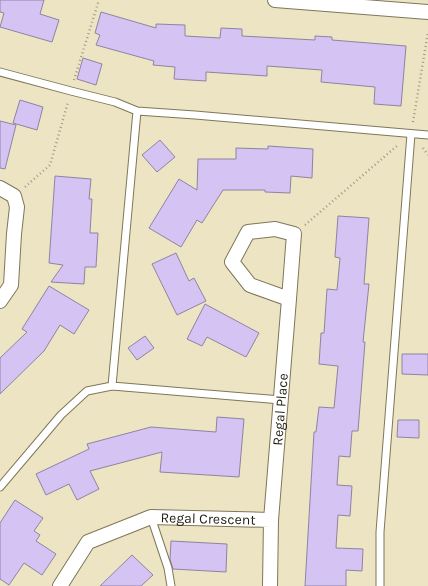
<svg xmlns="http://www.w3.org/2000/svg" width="428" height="586" viewBox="0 0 428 586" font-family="Karla,sans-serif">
	<rect width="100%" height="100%" fill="#ece4c2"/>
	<path fill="#d5c3f4" stroke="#8e84a1" d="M0,0h44l-4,14 19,6 -7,22 -52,-15 4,-14 -4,-1z
		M101,12l55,16v-4l29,1v11l35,2 1,-10 21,1v7l73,4v-4l17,1v3l74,6 -5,60 -27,-2 1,-17 -54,-5 1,-12 -55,-4v10l-61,-4v9l-32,-2 1,-12 -22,-2 1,-4 -58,-16 4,-10 -5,-2z
		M83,58l19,6 -6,21 -19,-6z
		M20,100l23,7 -6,23 -24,-7z
		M0,121l16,4 -11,44 -5,-1z
		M160,140l15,17 -18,15 -15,-17z
		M268,146l45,3 -1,29 -21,-2 -1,17 -25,-1v-2h-42l-21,33 -5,-3 -16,27 -32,-19 30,-49 18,11 1,-31h38v-11l32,1z
		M55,176l36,3 -2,20h3l-2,34h8l-2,34h-11l-1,17 -33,-2 12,-17 -14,-2z
		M338,216l31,2 -5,66h5l-6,58h2l-7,89h-6l-2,26 -11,-1 -2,29 15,1 -2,30 -12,-1 -2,33 27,1 -1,22 -16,-1v16h-41l9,-154h2l3,-25 15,1 4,-42 -19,-2 2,-31h3l3,-44 10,1 3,-32 -5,-1z
		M176,253l13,28 5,-3 12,23 -29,14 -25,-51z
		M49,286l40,24 -15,24 -14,-9 -16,26 -44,43v-36l27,-26 -5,-3z
		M205,304l54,29 -13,24 -39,-20 -5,9 -15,-7z
		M145,336l9,12 -17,12 -9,-12z
		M402,354h26v21l-26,-1z
		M217,417l27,2 -5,58 -79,-5 2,-20 -72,19 9,18 -22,11 -8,-16 -23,11 -10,-21 53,-25 -2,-5 64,-17 65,5z
		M398,420h21v18l-22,-1z
		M15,500l28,18 -9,13 6,4 -4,6 20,13 -14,21 -18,-12 -15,22 -9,-6v-56z
		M171,541l56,3 -1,28 -53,-3 -3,-10z
		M132,555l21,20 -12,11h-41z"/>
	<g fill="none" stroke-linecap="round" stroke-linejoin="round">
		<defs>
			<path id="service" d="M0,72l71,19 44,11 22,9
				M112,386l25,-275 58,4 233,20
				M0,487l61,-72 26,-24 25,-5 169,14
				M151,517l17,51 3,18
				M380,586v-54l31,-398"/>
			<g id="minor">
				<path d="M275,0l153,12"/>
				<path d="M0,188l14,8 3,11 -3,27 -3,51 -11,16"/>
				<path id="s1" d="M271,520l18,-221 -39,-14 -18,-23 16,-30 27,-3 19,5 -5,65"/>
				<path id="s2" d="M60,586l28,-44 63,-25 120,3 -1,66"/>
			</g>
		</defs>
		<use href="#service" stroke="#7f7758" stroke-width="9"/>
		<use href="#minor" stroke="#7f7758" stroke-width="16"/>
		<path stroke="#a19b81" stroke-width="2.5" stroke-dasharray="1 3" stroke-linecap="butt" d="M74,80l25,-80
			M413,122l15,-90
			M423,148l5,7
			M25,187l25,-22 18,-63
			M305,225l93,-80"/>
		<use href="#service" stroke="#fff" stroke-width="7"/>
		<use href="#minor" stroke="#fff" stroke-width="14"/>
	</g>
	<g text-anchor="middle" stroke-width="3" stroke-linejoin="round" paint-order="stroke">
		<g font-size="14" fill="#201c10" stroke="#faf1cf">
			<text dy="5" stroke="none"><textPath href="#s1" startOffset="111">Regal Place</textPath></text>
			<text dy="5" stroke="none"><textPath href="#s2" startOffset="177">Regal Crescent</textPath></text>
		</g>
	</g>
</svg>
